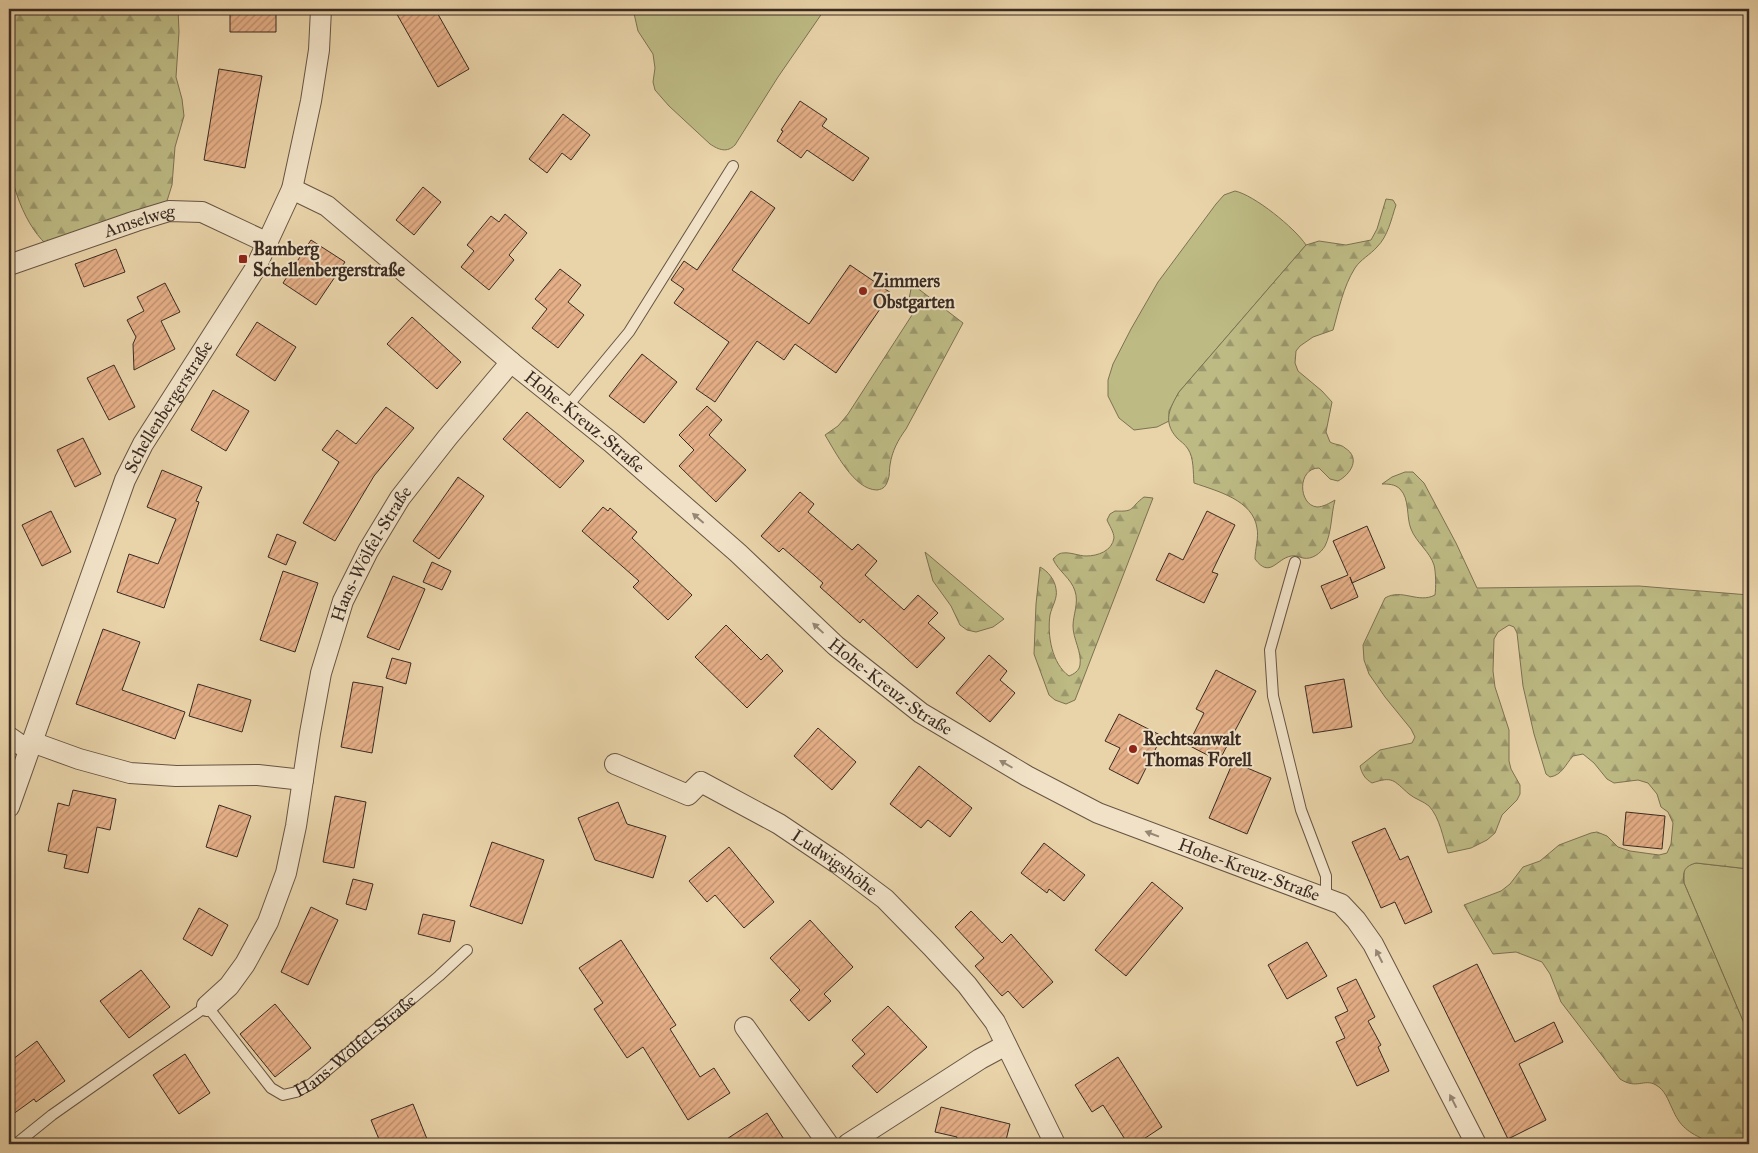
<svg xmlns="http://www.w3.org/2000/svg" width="1758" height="1153" viewBox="0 0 1758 1153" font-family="'IM FELL Great Primer',serif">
	<defs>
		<pattern id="forest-firs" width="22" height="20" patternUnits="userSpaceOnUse" patternTransform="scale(1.25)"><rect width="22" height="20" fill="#bdba84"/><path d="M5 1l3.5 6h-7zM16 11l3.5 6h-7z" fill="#9b976c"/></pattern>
		<pattern id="building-hatch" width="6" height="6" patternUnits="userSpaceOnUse" patternTransform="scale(1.25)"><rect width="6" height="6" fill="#e5af87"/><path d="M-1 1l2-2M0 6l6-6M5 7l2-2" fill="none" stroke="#bb8f6e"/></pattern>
	</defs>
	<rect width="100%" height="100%" fill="#e9d3a9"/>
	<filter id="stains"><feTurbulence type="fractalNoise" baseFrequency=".004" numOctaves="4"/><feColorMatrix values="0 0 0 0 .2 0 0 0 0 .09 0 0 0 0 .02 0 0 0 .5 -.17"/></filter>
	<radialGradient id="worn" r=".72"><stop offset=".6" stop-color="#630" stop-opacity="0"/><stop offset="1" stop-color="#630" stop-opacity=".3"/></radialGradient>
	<path fill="#bdba84" stroke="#7c7253" d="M633,9h192l-47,68 -43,68c-8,8 -16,5 -25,-1l-41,-38 -14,-16 -2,-8 2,-14 -2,-14 -15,-23z
		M1235,191c19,4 60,37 71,54l-127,147 -10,19v10l-12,6 -23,3 -15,-12 -11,-22v-16l5,-16 18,-35 27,-47 58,-78 8,-9z
		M1696,863l53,6v166l-65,-152v-13l4,-5z"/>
	<path fill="url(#forest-firs)" stroke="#7c7253" d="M9,9h60l9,4 16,-4h84l1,23 -3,45 6,22 2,17 -9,31 -3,38 -6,19 -120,40c-24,-22 -41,-73 -37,-106 2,-18 12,-23 0,-40z
		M1386,199l7,1 3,5c-5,15 -8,31 -19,42 -7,8 -16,12 -22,21 -12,19 -16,41 -22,62l-20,7 -13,9 -4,5 -1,12 3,8 24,20 10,11 -6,30 4,10c5,3 11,2 15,6 16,10 6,26 -7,33l-8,-2 -11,-11c-22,0 -21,37 -2,39 6,0 13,-4 18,-7 -4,14 -3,32 -10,46 -4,7 -13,14 -22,12 -4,-1 -8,-3 -12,-2 -15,3 -21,23 -36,3 0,-10 4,-21 2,-31 -4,-28 -40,-37 -63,-45 -1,-11 0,-25 -6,-34 -3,-5 -8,-8 -11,-11 -15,-17 -7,-30 2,-46l127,-147 13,-4 27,4 25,-5 6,-11z
		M912,284l51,39 -57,106c-8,11 -14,22 -16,36 -1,5 0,10 -2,15 -2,6 -4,9 -11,10 -23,0 -42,-39 -52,-55l13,-9 10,-12 64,-99 -3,-16z
		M1405,472h8l11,11 32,60 21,45 162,-2 110,9v274l-53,-6c-11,3 -14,8 -12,20l65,152v109c-11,0 -24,2 -35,0 -4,0 -4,-1 -7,-3 -19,-9 -27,-14 -35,-33 -4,-8 -7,-18 -16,-23 -12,-7 -19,5 -36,-6l-59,-77 -11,-28 -8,-12 -26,-10 -23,2 -29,-49 37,-14 9,-7 13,-17 17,-6 19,-16 32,-12 6,-1 10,4 11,11 12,4 29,4 8,-2 4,-9 2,-21 -5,-11 -7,-5 -4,-13 -9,-11 -10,-3 -24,3 -7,-4 -13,-16 -11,-9 -10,2c-8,9 -11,19 -23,21l-4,-3 -12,-40 -11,-48 -6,-53 -3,-6 -5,-2 -11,7 -4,7 -1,32 2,16 14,43v31l2,8 9,16v9l-3,6 -15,15 -7,18 -8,7 -16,8 -23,5c-5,-15 -8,-35 -19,-47 -6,-5 -14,-7 -20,-12 -16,-14 -16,-18 -37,-11 -7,-4 -10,-9 -12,-17l20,-16 32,-7 3,-6 -4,-8 -26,-32 -16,-23 -5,-14 -1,-15 22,-47c17,-10 33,6 50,-3 1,-6 1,-23 -1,-30 -4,-13 -18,-23 -23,-36 -5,-12 -1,-30 -11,-40 -5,-5 -12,-5 -18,-5l10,-7z
		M1144,497l9,1 -78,202 -9,4 -11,-4 -6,-5 -15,-41 2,-50 4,-37c8,4 15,13 16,22 2,9 -4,17 -6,26 -3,20 2,49 19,61 5,-2 10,-5 11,-11 2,-13 -7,-26 -7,-39 0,-11 6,-23 2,-35 -4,-13 -17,-20 -22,-32 3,-3 6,-6 10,-6 8,-1 16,3 23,3 12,0 26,-5 28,-18 0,-6 -5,-13 -7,-18l3,-6 5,-3c21,1 14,-3 29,-14z
		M925,552l79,67 -11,8 -17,5 -9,-2 -7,-5 -9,-19 -18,-25z"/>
	<path fill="url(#building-hatch)" stroke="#3a2b22" d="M230,9h46v23h-46z
		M394,9h41l34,60 -31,18z
		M219,69l43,7 -17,92 -41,-8z
		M800,101l27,18 -5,7 47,32 -16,23 -46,-31 -6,8 -24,-17 6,-10 -2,-1z
		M563,114l27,21 -19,25 -9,-7 -15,20 -18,-14z
		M423,187l18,15 -27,33 -18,-15z
		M751,191l24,17 -43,62 77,54 41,-59 41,28 -55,80 -41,-29 -11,16 -27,-19 -42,61 -19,-13 33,-47 -55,-39 10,-14 -13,-9 13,-19 13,9z
		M505,214l22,19 -18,22 5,5 -25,30 -28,-23 13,-16 -7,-6 24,-29 8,6z
		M311,240l34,22 -29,43 -33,-22z
		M116,249l9,23 -41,15 -9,-23z
		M560,269l21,16 -13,17 16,13 -26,33 -26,-20 15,-19 -12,-10z
		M165,283l15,29 -19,9 14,28 -41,21 -1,-26 3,-7 -9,-17 17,-9 -7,-14z
		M412,317l49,45 -24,27 -50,-45z
		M257,322l39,25 -21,34 -39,-26z
		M642,354l35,28 -33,41 -35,-27z
		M114,365l21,42 -26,13 -22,-42z
		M213,390l36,21 -23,40 -35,-21z
		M707,406l15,14 -13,15 37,35 -30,32 -37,-36 15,-16 -15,-15z
		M386,407l28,21 -40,48 -39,65 -32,-18 36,-61 -17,-12 15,-20 19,14z
		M527,412l57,49 -24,27 -57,-49z
		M83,438l18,36 -26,13 -18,-37z
		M162,470l40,17 -6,14 3,1 -35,106 -47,-16 12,-38 29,10 18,-45 -29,-12z
		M458,477l26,19 -45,63 -26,-18z
		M800,492l14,12 -6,8 44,38 6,-6 19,17 -12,14 39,35 14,-15 20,18 -10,10 17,15 -28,30 -54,-49 -3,4 -40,-36 3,-4 -40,-35 -4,4 -18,-16z
		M603,507l5,4 2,-3 27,24 -5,6 60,57 -24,25 -35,-33 6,-6 -57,-50z
		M51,511l20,41 -29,14 -20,-41z
		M1207,511l28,14 -23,47 6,2 -14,29 -48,-23 13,-27 14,7z
		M1367,526l18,42 -33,15 -2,-6 8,20 -27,12 -10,-23 27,-11 -15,-34z
		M277,534l19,8 -10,23 -18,-8z
		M432,562l19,9 -9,19 -19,-8z
		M283,571l35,12 -23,69 -35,-12z
		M393,576l32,13 -26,61 -32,-13z
		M726,625l35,35 6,-6 16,17 -36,37 -52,-51z
		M103,629l37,13 -18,48 63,22 -10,27 -99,-35z
		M989,655l18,16 -7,9 15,13 -25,29 -34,-29z
		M392,658l19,5 -5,21 -20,-6z
		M1216,670l40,21 -37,70 -31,-16 16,-32 -8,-4z
		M1344,679l8,48 -39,6 -8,-47z
		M353,682l30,5 -11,66 -31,-6z
		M198,684l53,16 -9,32 -53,-16z
		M1119,714l43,22 -24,48 -29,-15 11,-21 -15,-7z
		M818,728l38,34 -24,28 -38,-34z
		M1233,762l38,16 -24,56 -38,-16z
		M919,766l53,42 -22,29 -22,-17 -7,8 -31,-24z
		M73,790l43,9 -6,31 -13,-3 -9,46 -24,-5 3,-13 -19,-4 10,-48 11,3z
		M335,796l31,6 -12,66 -31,-6z
		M618,802l9,22 39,12 -13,42 -58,-18 -17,-42z
		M219,805l32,11 -14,41 -31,-10z
		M1626,812l39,4 -3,33 -39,-4z
		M1385,828l15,32 8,-4 24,56 -27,12 -10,-22 -14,6 -29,-66z
		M492,842l52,18 -22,64 -52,-18z
		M1044,843l41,32 -21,26 -15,-12 -2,4 -26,-20z
		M729,847l45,55 -30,26 -29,-33 -8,7 -18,-21z
		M353,879l20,5 -7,26 -20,-6z
		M1152,882l31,26 -57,68 -31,-26z
		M311,907l27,13 -30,65 -27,-13z
		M199,908l29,17 -16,31 -29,-17z
		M971,911l31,32 9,-9 42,48 -30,26 -15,-17 -6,5 -27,-30 9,-8 -29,-31z
		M423,914l32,7 -5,21 -32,-8z
		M810,920l43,47 -29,27 7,7 -22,20 -19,-21 10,-10 -30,-32z
		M621,940l55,85 -6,4 30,48 14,-9 16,25 -42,27 -45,-73 -16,11 -33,-49 9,-6 -24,-35z
		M1307,942l20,34 -40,23 -19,-34z
		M1477,964l38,78 39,-20 9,20 -44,22 27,56 -38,19 -75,-153z
		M141,970l29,37 -41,31 -29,-37z
		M1356,979l19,38 -7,4 13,24 -3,2 11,24 -32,15 -21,-44 9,-4 -10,-21 13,-6 -11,-23z
		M275,1004l36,44 -36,29 -35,-43z
		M888,1006l39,41 -50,46 -25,-27 13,-12 -13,-14z
		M37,1041l28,40 -29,21 -2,-3 -25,18v-55z
		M185,1054l25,39 -31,21 -26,-39z
		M1118,1057l44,70 -26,17h-8l-25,-39 -11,7 -17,-27z
		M413,1104l16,40h-48l-10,-24z
		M941,1107l69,17 -5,20h-50l2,-7 -22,-5z
		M767,1113l20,31h-68z"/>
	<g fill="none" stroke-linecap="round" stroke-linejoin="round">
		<defs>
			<g id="lane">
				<path d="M567,407l62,-75 104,-166"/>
				<path d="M1295,562l-25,88 3,46 28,114 25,66v22"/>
				<path id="s1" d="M16,1144l36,-29 155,-109 64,82 12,7 13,-3 15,-8 128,-108 28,-26"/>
			</g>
			<g id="street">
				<path id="s2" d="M292,189l35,17 184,156 101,81 126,110 98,93 85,67 106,63 71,37 243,91 15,16 17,24 103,200"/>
				<path id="s3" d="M9,265l127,-44 33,-10 33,1 66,31"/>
				<path d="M9,737l10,7 10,4"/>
				<path d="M32,742l47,17 51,14 46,3 82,-1 45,5"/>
				<path id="s4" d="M615,764l73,31 13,-13 78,42 58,39 48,36 47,48 35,38 28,37 60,122"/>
				<path id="s5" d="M9,807l116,-327 18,-36 112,-175 37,-80 19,-88 8,-51 2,-41"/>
				<path id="s6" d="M207,1006l22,-20 16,-22 23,-42 18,-49 10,-47 14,-93 11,-60 22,-72 25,-50 32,-53 47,-60 64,-76"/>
				<path d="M745,1027l83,117"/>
				<path d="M848,1144l132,-85 26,-14"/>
			</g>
		</defs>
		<use href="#lane" stroke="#654" stroke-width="12"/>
		<use href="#street" stroke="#654" stroke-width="22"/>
		<use href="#lane" stroke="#f1e2c7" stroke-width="10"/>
		<use href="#street" stroke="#f1e2c7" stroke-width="20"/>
	</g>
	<defs><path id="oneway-solid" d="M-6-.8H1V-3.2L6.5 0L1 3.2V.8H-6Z" transform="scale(1.25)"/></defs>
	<g fill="#968674">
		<use href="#oneway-solid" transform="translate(698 518) rotate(-139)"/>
		<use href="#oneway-solid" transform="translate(818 628) rotate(-137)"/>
		<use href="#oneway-solid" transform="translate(1006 764) rotate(-150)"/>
		<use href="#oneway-solid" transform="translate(1152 834) rotate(-159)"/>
		<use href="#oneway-solid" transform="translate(1379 956) rotate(-117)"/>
		<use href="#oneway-solid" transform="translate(1453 1101) rotate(-117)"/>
	</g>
	<g fill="#8f2418" stroke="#f1e2c7" stroke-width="2">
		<rect x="238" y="254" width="10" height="10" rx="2.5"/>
		<circle cx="863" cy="291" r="5"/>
		<circle cx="1133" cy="749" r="5"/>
	</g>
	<g text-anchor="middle" stroke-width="4" stroke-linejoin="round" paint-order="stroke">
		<g font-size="18" fill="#3a2b22" stroke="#f1e2c7">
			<text dy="6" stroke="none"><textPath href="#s3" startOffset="138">Amselweg</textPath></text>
			<text dy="6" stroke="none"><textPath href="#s5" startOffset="432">Schellenbergerstraße</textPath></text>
			<text dy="6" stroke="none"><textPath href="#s2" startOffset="375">Hohe-Kreuz-Straße</textPath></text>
			<text dy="6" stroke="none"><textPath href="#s6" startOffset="490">Hans-Wölfel-Straße</textPath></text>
			<text dy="6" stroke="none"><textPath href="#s2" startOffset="780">Hohe-Kreuz-Straße</textPath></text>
			<text dy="6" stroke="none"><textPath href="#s4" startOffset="254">Ludwigshöhe</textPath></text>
			<text dy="6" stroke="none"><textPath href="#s2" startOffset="1185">Hohe-Kreuz-Straße</textPath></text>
			<text dy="6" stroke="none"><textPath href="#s1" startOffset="442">Hans-Wölfel-Straße</textPath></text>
		</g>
		<g font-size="18" font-weight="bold" fill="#3a2b22" stroke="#f1e2c7" text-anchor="start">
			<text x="253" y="255">Bamberg<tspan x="253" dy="21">Schellenbergerstraße</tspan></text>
			<text x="873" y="287">Zimmers<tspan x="873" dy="21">Obstgarten</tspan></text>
			<text x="1143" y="745">Rechtsanwalt<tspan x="1143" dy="21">Thomas Forell</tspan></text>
		</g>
	</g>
	<rect width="1758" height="1153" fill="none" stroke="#e9d3a9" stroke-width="30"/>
	<rect x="10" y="10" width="1738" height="1133" fill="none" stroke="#3a2b22" stroke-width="2.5"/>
	<rect x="15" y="15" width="1728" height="1123" fill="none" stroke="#3a2b22"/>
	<rect width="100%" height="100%" filter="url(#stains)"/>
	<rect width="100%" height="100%" fill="url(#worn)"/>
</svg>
